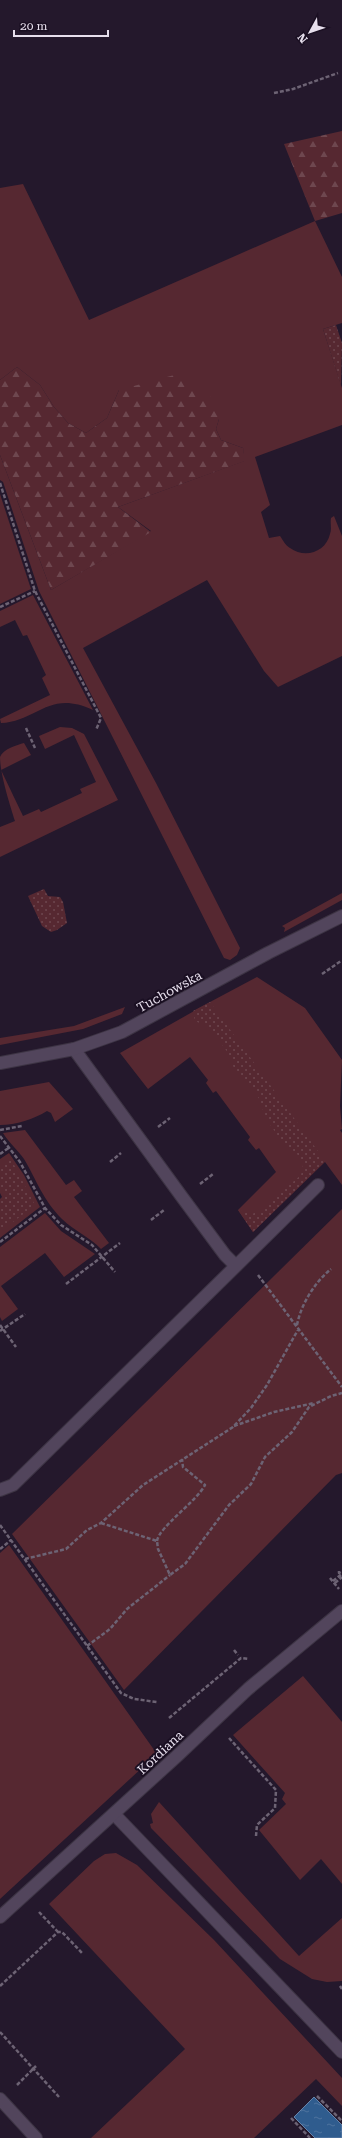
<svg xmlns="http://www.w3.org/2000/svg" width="342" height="2138" viewBox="0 0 342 2138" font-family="'Roboto Serif',serif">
	<defs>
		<pattern id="forest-firs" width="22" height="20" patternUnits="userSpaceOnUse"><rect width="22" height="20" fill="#562831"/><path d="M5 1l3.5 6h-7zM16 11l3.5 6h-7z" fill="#6e474f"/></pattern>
		<pattern id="garden-dots" width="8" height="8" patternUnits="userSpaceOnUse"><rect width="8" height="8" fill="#562831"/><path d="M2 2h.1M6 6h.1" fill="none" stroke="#6e474f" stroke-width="1.8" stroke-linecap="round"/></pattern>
		<pattern id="water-ripples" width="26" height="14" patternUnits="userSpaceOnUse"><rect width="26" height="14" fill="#2f5c8e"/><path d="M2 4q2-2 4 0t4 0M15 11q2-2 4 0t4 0" fill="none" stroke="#4d739e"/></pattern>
	</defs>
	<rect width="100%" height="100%" fill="#24182c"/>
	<path fill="#562831" d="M23,184l66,136 226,-99 27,56v46l-19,6 19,59v37l-87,32 15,48 -9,7 8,26 11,-2c3,4 5,9 10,12 15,11 36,4 40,-14 2,-5 0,-10 1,-16l3,-2 8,20v120l-64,31 -14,-16 -57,-91 -124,68 73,135 84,165 -3,7 -7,5 -6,-2 -185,-367 -36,-109 -3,-2v-25l51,135 100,-59 -33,-24 126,-46 -1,-13 -22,-8 -5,-11 3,-10 -100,-29 -12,28 -21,15 -18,-10 -14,-16 -14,-22 -23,-18 -17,13v-192z
		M0,494l31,95 -31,15z
		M33,595l60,115c-44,-21 -55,11 -92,13l-1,-4 50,-24 -8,-17 4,-3 -19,-40 -4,1 -8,-16 -15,7v-16z
		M60,727l12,1 12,6 34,66 -118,57v-30l15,-6c-5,-16 -15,-47 -15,-64 3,-8 17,-12 24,-14l7,12 -30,15 22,46 16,-7 2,3 41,-19 -2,-4 16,-7 -22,-47 -29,14 -6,-13z
		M342,893v7l-58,32 1,-4 -3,-2z
		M257,977l48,31 37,52 -2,46 2,23 -2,1 2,3v52l-17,-23 -72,70 -15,-22 38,-38 -17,-24 -3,2 -8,-10 2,-3 -34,-46 -3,2 -7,-10 2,-3 -18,-23 -42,32 -28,-36 90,-51z
		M125,1007l-3,7 -39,15 -83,16v-7l74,-12z
		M49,1082l24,27 -18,13 -4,-9 -4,-2c-13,8 -31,14 -47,14v-34z
		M25,1130l41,55 8,-5 8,11 -8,6 35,46 -8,6c-11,-12 -27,-18 -39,-30 -19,-19 -25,-38 -38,-60 -6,-9 -16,-17 -21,-26z
		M9,1153l15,22 16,32 -40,31v-39l2,-2 -2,-4v-34z
		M342,1209v264l-6,2 -212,215 -112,-156z
		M45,1213l16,18 34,23 -31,23 -19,-24 -44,33 17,23 -16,12 -2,-4v-70z
		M9,1545l148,209 -157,145v-346z
		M303,1676l39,46v162l-21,-25 -21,21 -41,-50 27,-26 -4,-5 3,-6 -52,-58z
		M159,1802l140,154 43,-38v63l-15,1 -15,-3 -32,-20 -129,-131 -1,-4 3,-1 -2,-9z
		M116,1853l21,12 77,75 128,138v28l-26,-27 -62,59h-163l94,-89 -136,-145 45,-43 11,-7z"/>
	<path fill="url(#forest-firs)" d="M342,131v82l-27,8 -31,-77z
		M17,367l23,18 14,22 14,16 18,10 21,-15 12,-28 59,-16 16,9 23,19 2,17 -3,10 5,11 22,8 2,13 -127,46 33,25 -100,58 -51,-135v-75z"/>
	<path fill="url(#garden-dots)" d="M336,325l6,18 -1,43 -18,-57z
		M44,889l4,7 12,1 3,5 4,21 -10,7 -6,2 -9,-6 -14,-30z
		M210,1002l115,159 -72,71 -15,-22 14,4 7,-3 42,-36 2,-10 -4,-9 -19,-17 -15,-22 -5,-17 -11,-16 -14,-13 -7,-18 -14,-20 -12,-9 -7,-3 -2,-10z
		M11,1159l24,46 -35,27v-31l6,-5 -6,-8v-20z"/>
	<path fill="url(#water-ripples)" stroke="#6683aa" d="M314,2097l28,28v13h-27l-21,-21z"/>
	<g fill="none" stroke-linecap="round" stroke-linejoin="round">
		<defs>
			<path id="lane" d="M236,1266l82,-81
				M0,1490l13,-5 223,-219 -11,-11 -43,-58 -108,-148
				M114,1814l228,238
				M0,2099l36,39"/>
			<path id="street" d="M0,1063l74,-14 48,-17 146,-79 74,-37
				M0,1917l177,-161 71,-67 94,-78"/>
		</defs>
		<use href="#lane" stroke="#3d3444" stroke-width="14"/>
		<use href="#street" stroke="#3d3444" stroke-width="14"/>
		<path stroke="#6d6374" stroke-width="2.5" stroke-dasharray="4 2" stroke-linecap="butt" d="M274,93l19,-4 45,-16
			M0,483l35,108 66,127 -5,12
			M0,607l35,-16
			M26,728l9,20
			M322,974l19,-13
			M158,1127l12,-9
			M0,1130l22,-4
			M0,1136l20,26 25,46 16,17 31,20 23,27
			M0,1154l10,-7
			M110,1162l11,-9
			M200,1184l13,-10
			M151,1220l13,-10
			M0,1242l45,-34
			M258,1275l84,112
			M66,1284l54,-41
			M0,1325l16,22
			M297,1325c4,-21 18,-43 34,-56
			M0,1331l25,-17
			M234,1426l40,-14 40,-9
			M101,1523l56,18 1,8 12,26 15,-11 44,-59 22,-21 14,-27 27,-25 17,-25 22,-11 11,-3
			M0,1525l121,168 13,6 23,3
			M157,1541c2,-14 39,-39 48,-56l-22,-18 -1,-8
			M0,1549l11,-9
			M25,1559l41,-10 21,-19 14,-7 42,-38 90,-58 18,-19 16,-23 32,-57
			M339,1571v2l3,-2
			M330,1578l9,11
			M333,1581l9,-7
			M335,1583l7,-6
			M87,1646l23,-17 17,-20 43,-34
			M234,1650l4,5
			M169,1718l72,-60 8,1
			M229,1738l47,52 -1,18 -18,17 -1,11
			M39,1912l19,20
			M0,1986l58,-54h4l21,22
			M340,1986l2,3
			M0,2032l59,65
			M17,2085l19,-19
			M317,2096l25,25
			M291,2118l19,20"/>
		<use href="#lane" stroke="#52455c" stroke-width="12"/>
		<use href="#street" stroke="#52455c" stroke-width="12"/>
	</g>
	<g text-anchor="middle" stroke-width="4" stroke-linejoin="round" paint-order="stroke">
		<g font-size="13" fill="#e7dfed" stroke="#1a0f22">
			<text transform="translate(169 991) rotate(-29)" y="5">Tuchowska</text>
			<text transform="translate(160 1752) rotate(-43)" y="5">Kordiana</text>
		</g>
	</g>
	<g transform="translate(310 32) rotate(230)" stroke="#1a0f22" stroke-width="3" paint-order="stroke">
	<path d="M0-3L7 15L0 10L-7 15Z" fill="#e7dfed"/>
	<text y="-6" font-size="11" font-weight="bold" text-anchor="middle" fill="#e7dfed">N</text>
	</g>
	<path d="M14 30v6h94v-6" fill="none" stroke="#e7dfed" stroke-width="2"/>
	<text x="20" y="30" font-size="12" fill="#e7dfed" stroke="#1a0f22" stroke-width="3" paint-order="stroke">20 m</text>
</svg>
